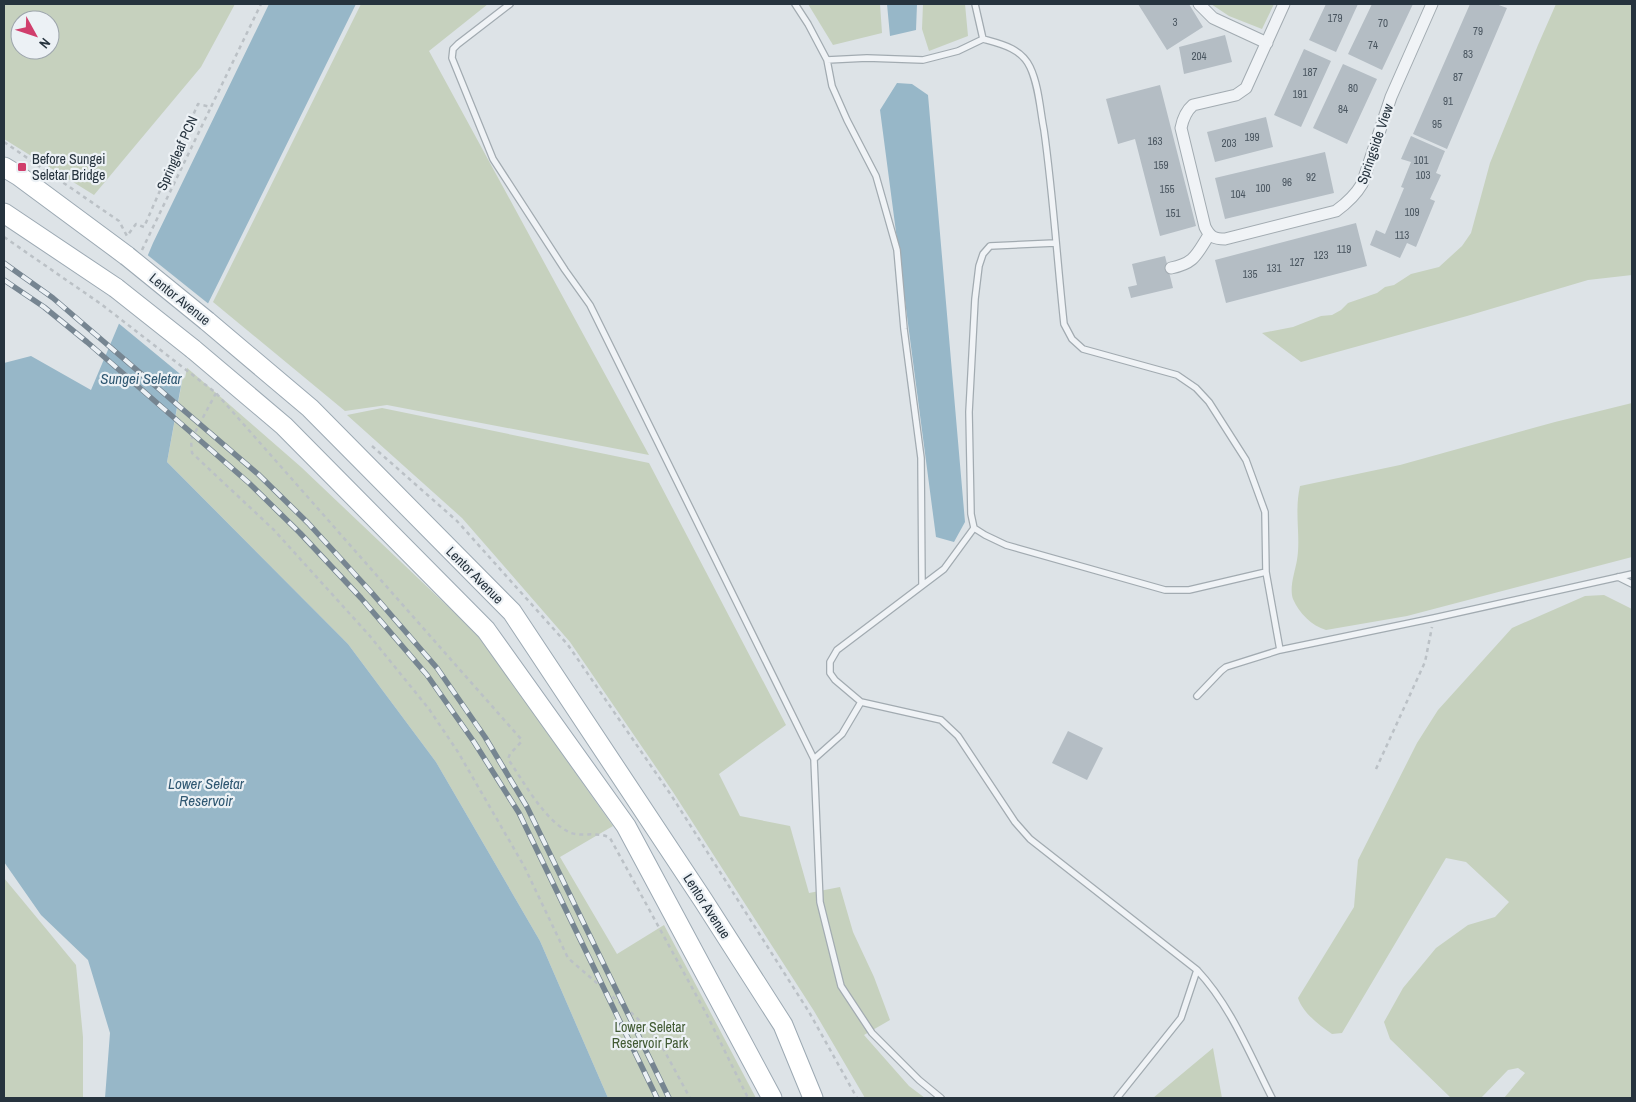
<svg xmlns="http://www.w3.org/2000/svg" width="1636" height="1102" viewBox="0 0 1636 1102" font-family="'Archivo Narrow',sans-serif">
	<rect width="100%" height="100%" fill="#dde3e7"/>
	<path fill="#c6d1be" fill-rule="evenodd" d="M4,4h231l-34,63 -107,128 -90,-56zM20,20h30v30h-30z
		M361,4h127l-59,47 220,404 -262,-50 -42,6 -132,-109z
		M808,4h72l2,29 -49,12z
		M923,4h42l3,32 -39,15 -7,-22z
		M1211,4h63l-12,25 -33,-13z
		M1556,4h76v271l-44,5 -121,36 -166,46 -39,-29 31,-6 28,-11 11,-1 9,-5 7,-7 29,-10 8,-6 9,-2 17,-11 28,-7 23,-21 9,-13 19,-70 48,-118z
		M185,366l116,101 177,168 135,191 -53,31 57,97 47,-29 92,173h-148l-68,-157 -104,-179 -88,-118 -181,-182z
		M1632,403v154l-225,59 -81,14c-14,-4 -27,-17 -33,-31 -4,-12 2,-27 4,-39 4,-24 -3,-47 3,-74l100,-21 155,-43z
		M382,408l267,55 137,262 -67,49 21,42 50,10 19,67 31,-6 13,45 21,45 16,43 -26,15 45,51 16,12h-60l-51,-87 -141,-219 -103,-150 -108,-124 -115,-103z
		M1604,595l28,14v489h-128l21,-25 -7,-5 -10,2 -27,28h-30l-61,-59 -6,-17 19,-34 33,-40 32,-23 27,-8 14,-15 -43,-40 -20,-4 -104,175 -10,1c-13,-9 -29,-21 -34,-36l56,-91 4,-47 59,-117 21,-33 74,-82 73,-32z
		M4,878l72,87 7,72v61h-79z
		M1213,1048l9,50h-69z"/>
	<path fill="#97b7c8" d="M269,4h87l-167,338 -22,120 181,182 88,118 104,179 68,157h-503l5,-65 -22,-73 -47,-45 -37,-53v-499l27,-7 60,34 62,-147z
		M887,4h30l-1,26 -26,6z
		M897,83l15,1 16,11 37,427 -11,20 -18,-5 -56,-427z"/>
	<path fill="#dde3e7" d="M145,253l65,52 -18,38 -7,35 -68,-56z"/>
	<path fill="#b4bdc4" d="M1138,4h51l14,23 -36,23z
		M1326,4h32l-22,48 -27,-12z
		M1372,4h41l-31,66 -34,-16z
		M1470,4h26l11,4 -60,141 -34,-15z
		M1225,35l7,27 -48,12 -5,-27z
		M1304,49l27,12 -30,66 -27,-12z
		M1343,64l34,15 -30,65 -34,-16z
		M1160,85l36,141 -36,10 -25,-97 -17,5 -12,-45z
		M1266,117l7,30 -58,15 -8,-30z
		M1411,136l34,15 -9,22 5,2 -11,24 5,2 -19,46 -9,-4 -7,15 -30,-13 6,-15 9,4 19,-46 -3,-1 10,-25 -10,-3z
		M1325,152l9,41 -109,26 -10,-41z
		M1356,223l11,43 -141,37 -11,-43z
		M1165,256l8,32 -42,10 -3,-11 9,-2 -5,-21z
		M1068,731l35,17 -16,32 -35,-17z"/>
	<g fill="none" stroke-linecap="round" stroke-linejoin="round">
		<defs>
			<path id="service" d="M510,4l-52,40 -5,5 -1,9 41,101 72,111 25,35 224,454 6,143 21,84 31,47 47,47 22,18
				M795,4l13,20 19,36 5,26 15,34 29,56 21,74 7,79 17,129 1,127
				M975,4l8,35
				M827,60l40,-2 56,2 35,-9 25,-12c18,5 38,9 47,28 9,19 10,43 14,63 9,64 13,129 20,194l8,15 11,10 94,26 19,13 13,14 37,58 19,52 1,60 14,78
				M1055,243l-65,3 -7,8 -4,12 -4,33 -6,113 2,102 3,14 11,7 21,10 159,45h24l77,-18
				M974,528l-30,41 -107,81 -7,12v11l5,7 26,22 80,18 17,16 57,86 15,17 167,131c34,36 53,85 75,128
				M1618,577l14,7
				M1197,696l24,-25 5,-4 54,-17 154,-32 198,-44
				M814,759l28,-25 19,-32
				M1117,1098l64,-80 16,-48"/>
			<path id="minor" d="M1199,4l14,14 54,25
				M1284,4l-38,84 -10,7 -43,10c-7,6 -10,13 -12,23l24,99c5,10 9,12 20,12l111,-28c11,-8 19,-15 26,-27l29,-87 41,-93
				M1171,268c24,-5 25,-13 38,-33"/>
			<path id="primary" d="M4,167l15,9 108,80
				M4,213l112,75
				M207,321l103,87 202,204 191,288 80,125 30,73
				M193,349l91,77 202,204 140,196 146,272"/>
		</defs>
		<use href="#service" stroke="#a2abb1" stroke-width="8"/>
		<use href="#minor" stroke="#a2abb1" stroke-width="13"/>
		<use href="#primary" stroke="#9ca9b3" stroke-width="21"/>
		<path stroke="#bbc1c6" stroke-width="2.5" stroke-dasharray="4 4" stroke-linecap="butt" d="M4,142l115,79 8,15 9,-12 8,3 54,-123 13,3 50,-103
			M4,237l97,67 115,89 305,346v3l-11,12 -2,5c16,23 37,63 63,74 13,4 27,-2 39,5l97,177 41,83
			M142,250l69,-143
			M216,393l-25,47 1,13 82,77 95,105 60,74 29,43 66,114 44,92 68,59 23,24 31,57
			M372,446l85,75 111,124 103,150 138,217 48,86
			M1376,769l49,-107 7,-35"/>
		<use href="#service" stroke="#f0f3f6" stroke-width="5.5"/>
		<use href="#minor" stroke="#f0f3f6" stroke-width="11"/>
		<use href="#primary" stroke="#fff" stroke-width="19"/>
		<defs>
			<path id="rail" d="M4,263l49,35 205,176 50,49 64,70 65,75 48,69 42,70 142,291
				M4,280l40,27 43,35 162,141 51,50 61,65 66,77 47,67 45,71 138,285"/>
		</defs>
		<use href="#rail" stroke="#768591" stroke-width="5.5"/>
		<use href="#rail" stroke="#ecf1f5" stroke-width="4" stroke-dasharray="11" stroke-linecap="butt"/>
		<defs>
			<path id="primary-bridge" d="M127,256l80,65
				M116,288l77,61"/>
		</defs>
		<use href="#primary-bridge" stroke="#9ca9b3" stroke-width="21" stroke-linecap="butt"/>
		<use href="#primary-bridge" stroke="#fff" stroke-width="19"/>
	</g>
	<rect fill="#d03e6c" stroke="#ecf1f5" stroke-width="2" x="17" y="162" width="10" height="10" rx="2.5"/>
	<g text-anchor="middle" stroke-width="4.5" stroke-linejoin="round" paint-order="stroke">
		<g font-size="11" fill="#4a5660">
			<text x="1335" y="22">179</text>
			<text x="1175" y="26">3</text>
			<text x="1383" y="27">70</text>
			<text x="1478" y="35">79</text>
			<text x="1373" y="49">74</text>
			<text x="1468" y="58">83</text>
			<text x="1199" y="60">204</text>
			<text x="1310" y="76">187</text>
			<text x="1458" y="81">87</text>
			<text x="1353" y="92">80</text>
			<text x="1300" y="98">191</text>
			<text x="1448" y="105">91</text>
			<text x="1343" y="113">84</text>
			<text x="1437" y="128">95</text>
			<text x="1252" y="141">199</text>
			<text x="1155" y="145">163</text>
			<text x="1229" y="147">203</text>
			<text x="1421" y="164">101</text>
			<text x="1161" y="169">159</text>
			<text x="1423" y="179">103</text>
			<text x="1311" y="181">92</text>
			<text x="1287" y="186">96</text>
			<text x="1263" y="192">100</text>
			<text x="1167" y="193">155</text>
			<text x="1238" y="198">104</text>
			<text x="1412" y="216">109</text>
			<text x="1173" y="217">151</text>
			<text x="1402" y="239">113</text>
			<text x="1344" y="253">119</text>
			<text x="1321" y="259">123</text>
			<text x="1297" y="266">127</text>
			<text x="1274" y="272">131</text>
			<text x="1250" y="278">135</text>
		</g>
		<g font-size="14" fill="#26333e" stroke="#ecf1f5">
			<text transform="translate(1375 144) rotate(-71)" y="5">Springside View</text>
			<text transform="translate(177 153) rotate(-66)" y="5">Springleaf PCN</text>
			<text transform="translate(180 299) rotate(39)" y="5">Lentor Avenue</text>
			<text transform="translate(475 575) rotate(45)" y="5">Lentor Avenue</text>
			<text transform="translate(707 906) rotate(57)" y="5">Lentor Avenue</text>
		</g>
		<g font-size="14" fill="#26333e" stroke="#ecf1f5" text-anchor="start">
			<text x="32" y="164">Before Sungei<tspan x="32" dy="16">Seletar Bridge</tspan></text>
		</g>
		<g font-size="14" fill="#415a33" stroke="#ecf1f5">
			<text x="650" y="1032">Lower Seletar<tspan x="650" dy="16">Reservoir Park</tspan></text>
		</g>
		<g font-size="15" font-style="italic" fill="#305872" stroke="#ecf1f5">
			<text x="141" y="384">Sungei Seletar</text>
			<text x="206" y="789">Lower Seletar<tspan x="206" dy="17">Reservoir</tspan></text>
		</g>
	</g>
	<rect width="1636" height="1102" fill="none" stroke="#26333e" stroke-width="10"/>
	<g transform="translate(35 35) rotate(130)"><circle r="24" fill="#ecf1f5" stroke="#9da5ac"/>
	<path d="M0-4L9 19L0 12L-9 19Z" fill="#d03e6c"/>
	<text y="-8" font-size="14" font-weight="bold" text-anchor="middle" fill="#26333e">N</text>
	</g>
</svg>
